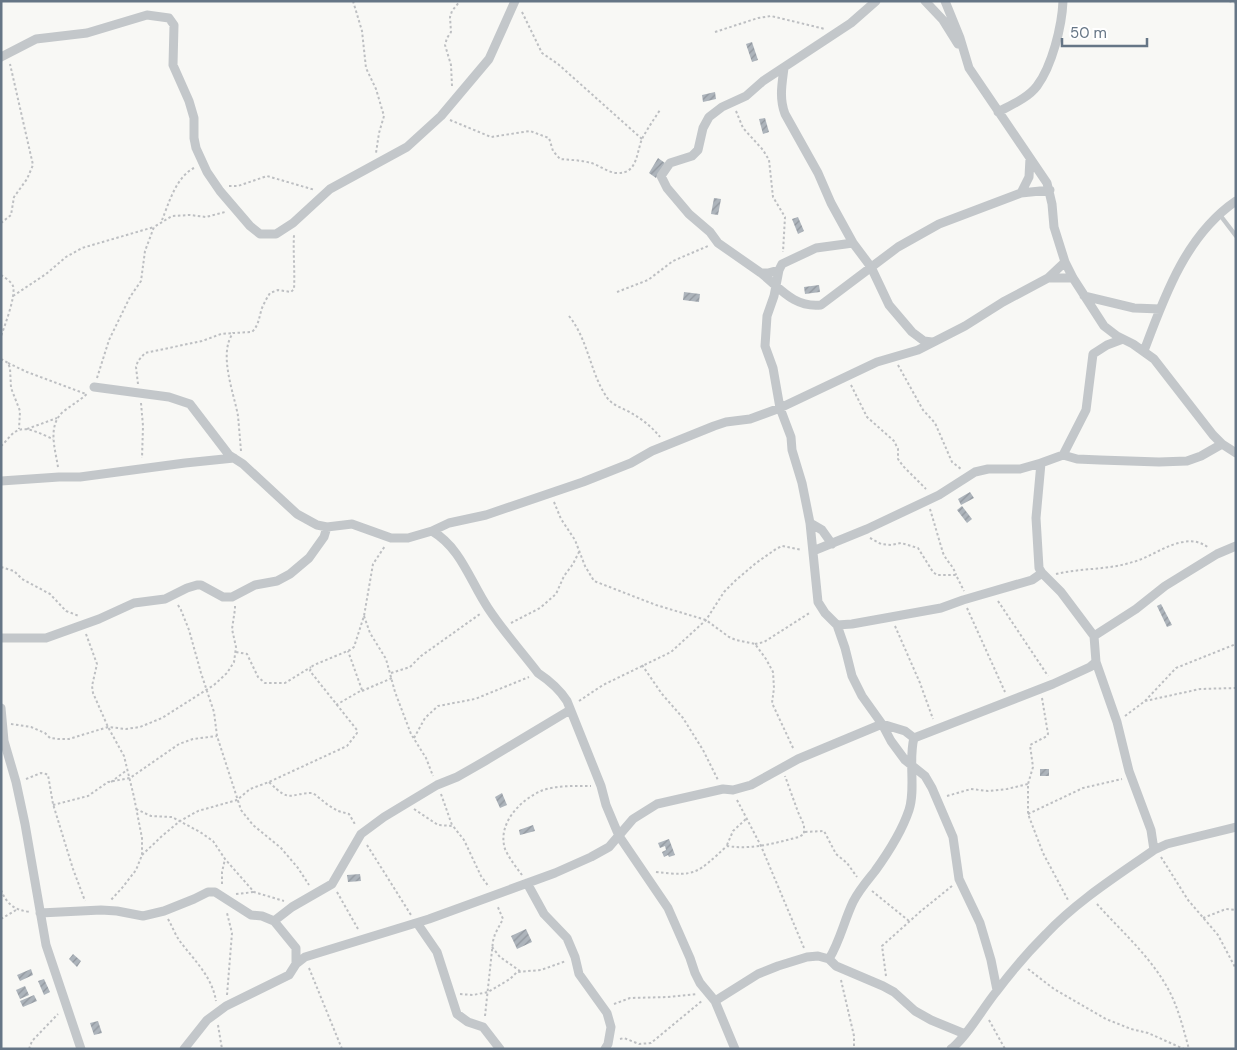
<svg xmlns="http://www.w3.org/2000/svg" width="1237" height="1050" viewBox="0 0 1237 1050" font-family="'DM Sans',sans-serif">
	<defs>
		<pattern id="building-hatch" width="6" height="6" patternUnits="userSpaceOnUse" patternTransform="scale(1.25)"><rect width="6" height="6" fill="#adb4bb"/><path d="M-1 1l2-2M0 6l6-6M5 7l2-2" fill="none" stroke="#91979e"/></pattern>
	</defs>
	<rect width="100%" height="100%" fill="#f8f8f5"/>
	<path fill="url(#building-hatch)" d="M752,42l6,18 -6,2 -6,-18z
		M715,92l1,7 -13,3 -1,-7z
		M765,118l4,14 -6,2 -4,-15z
		M658,158l7,5 -9,15 -7,-5z
		M714,198l7,1 -3,16 -7,-1z
		M798,217l6,14 -6,3 -6,-15z
		M819,285l1,7 -15,2 -1,-7z
		M684,292l16,2 -1,8 -16,-2z
		M970,492l4,6 -13,7 -3,-6z
		M962,506l10,13 -5,4 -10,-13z
		M1161,604l11,21 -5,2 -10,-21z
		M1040,769h9v7h-9z
		M502,793l5,12 -7,3 -5,-11z
		M533,825l2,6 -15,4 -1,-5z
		M669,839l6,16 -6,2 -1,-2 -4,2 -2,-5 4,-2 -1,-4 -5,2 -2,-5z
		M360,874l1,7 -13,1 -1,-7z
		M526,929l6,13 -15,7 -6,-13z
		M73,954l8,7 -4,6 -8,-8z
		M31,969l2,6 -13,6 -3,-6z
		M44,979l6,13 -6,3 -6,-14z
		M25,986l4,9 -9,4 -4,-9z
		M34,995l3,6 -14,6 -3,-6z
		M98,1021l4,12 -8,2 -4,-12z"/>
	<g fill="none" stroke-linecap="round" stroke-linejoin="round">
		<path stroke="#bdbfc2" stroke-width="2" stroke-dasharray="2.5 2.5" stroke-linecap="butt" d="M353,1l9,30 4,37 10,21 8,27 -5,17 -3,20
			M1229,1l7,2
			M522,12l20,41 16,11 84,75
			M715,32l43,-14 13,-2 54,13
			M452,86l-1,-21 -6,-20 2,-7 4,-6 -1,-15 2,-6 8,-10
			M736,111l7,17 20,22 6,10 4,37 12,20 -2,35
			M450,120l41,17 39,-6 19,7 4,13 7,8c10,1 21,1 31,4 8,2 16,9 25,10 23,2 20,-23 27,-36 5,-9 11,-18 17,-27
			M229,186h9l29,-10 48,14
			M162,220c7,-17 14,-43 32,-52
			M1,223l10,-8 3,-18 13,-18 6,-14 -23,-101
			M1,275c4,3 10,6 12,11 3,10 -8,39 -12,50
			M617,292l31,-12 25,-19 35,-15
			M13,296l33,-22 20,-17 16,-9 72,-21
			M569,316c20,25 21,58 39,83 6,7 15,9 23,14 11,6 21,14 29,24
			M1,359l7,4 2,5 1,20 9,23 -1,18
			M8,363l19,9 59,22
			M898,365l25,45 12,13 17,39 9,7
			M97,378l12,-38 21,-43 11,-16 4,-30 9,-24 18,-11 18,-1 16,2 19,-5
			M138,384l-2,-17 2,-6 7,-8 57,-12 19,-7 12,-1
			M851,385l16,32 27,24 4,8v10l5,7 23,23
			M141,403l2,23 -1,32
			M27,429l30,-11
			M1,446c5,-4 9,-11 14,-14 10,-8 28,3 38,7
			M241,451c-1,-12 -2,-24 -3,-35 -4,-23 -20,-62 -5,-83l19,-1c7,-7 7,-15 10,-24 2,-5 5,-10 8,-15l8,-3 13,2 3,-3c1,-18 -1,-36 0,-54
			M58,467c-3,-19 -11,-42 6,-56 8,-6 16,-11 23,-17
			M554,502l7,17 14,21 10,26 9,15 62,24 50,15 23,17 7,3 19,4 11,15 7,13 1,16 -2,15 22,47
			M930,509l13,44c4,9 10,12 13,22
			M870,538l11,6 10,1 10,-2 17,5 15,24 4,3h19l8,16
			M1,567l13,4 8,8 28,15 16,17 13,5
			M1056,574c25,-6 52,-4 77,-12 18,-5 32,-17 50,-20 10,-2 18,0 26,6
			M998,601l50,75
			M178,605l3,5 8,20 12,43 13,39 3,24 24,74 12,15 28,23 17,20 11,17
			M967,608l38,84
			M364,616l6,17 16,26 9,33 16,42 15,24 7,18
			M511,623l29,-15 16,-14 8,-18 9,-12 6,-12
			M895,626l25,57 13,36
			M86,634l11,30 -5,22 1,7 15,34 16,29 10,41 8,41v17l-6,15 -14,18 -12,13
			M755,644l9,-2 47,-30
			M236,652l11,2 11,23 7,6h20l26,-16
			M642,665l20,29 21,24 20,32 15,30
			M391,673l19,-6 11,-11 59,-42
			M362,691l30,-13
			M1042,698l6,36 -1,2 -17,9 3,22 -5,17v30l15,39 25,47
			M579,701l24,-16 68,-33 35,-32 18,-28 12,-12 20,-17 20,-14 6,-3 20,4
			M1145,701l55,-12 36,-1
			M336,705l26,-15 -14,-39
			M1125,716l20,-15 31,-33 60,-24
			M11,724l20,3 14,6 5,5 8,1h11l39,-12 18,2 14,-2 22,-9 52,-33 13,-12 7,-11 2,-15 -4,-18 3,-20v-3
			M414,738l11,-20 13,-12 37,-7 54,-22
			M26,779l15,-6 5,1 2,1 5,29 20,65 12,32
			M111,782l16,-12
			M269,782c22,22 20,11 44,11l15,12 10,6 11,3 7,12
			M441,794l11,31
			M947,796l24,-7 17,2 19,-2 21,-5
			M737,800l24,46 43,102
			M53,805l35,-9 20,-14 22,-4 49,-34 14,-5 24,-3
			M136,809l15,7 21,1 28,15 13,9 12,18 29,33 30,9
			M414,809l24,16 15,1 11,14 17,36 8,11
			M1028,814l55,-26 39,-9
			M805,832l19,-1 12,23 11,9 10,14
			M367,845l44,70
			M727,845l6,-14 13,-12
			M142,855l20,-19 18,-15 18,-10 39,-11 13,-11 19,-7 78,-36 10,-13v-3l-47,-59 1,-4 3,-2 36,-15 4,-3 10,-31 9,-52 12,-18
			M1161,857l27,43 30,35 18,34
			M656,872c41,5 41,1 71,-26 25,4 48,-3 72,-9l5,-3v-9l-6,-13 -13,-36
			M522,875c-6,-8 -13,-17 -17,-26 -8,-25 15,-49 36,-58 15,-6 33,-5 50,-5
			M222,884v-12l3,-13
			M1,890c6,15 14,20 29,22
			M872,891l37,30
			M337,892l21,37
			M236,894l18,-2
			M1097,904c24,27 52,51 70,83 11,19 16,41 22,62
			M1203,918l23,-9 10,1
			M1,919l15,-9
			M168,919c4,7 7,15 11,21 14,19 33,36 37,61
			M492,947l8,10 20,14
			M309,968l33,81
			M1028,969l26,20 52,30 25,10 17,4 36,16
			M886,976l-4,-30 39,-35 31,-25
			M841,980l13,56v13
			M460,994l13,1 15,-3 22,-13 7,-7 24,-2 25,-9
			M227,995l5,-62 -5,-20
			M614,1004l16,-6 38,-1 29,-3
			M485,1016l8,-75 2,-7 8,-15 -6,-14
			M989,1020l16,29
			M218,1025l4,24
			M620,1039l4,-1 15,6 12,-1 52,-43
			M29,1049l3,-8 26,-27"/>
		<path stroke="#c3c7ca" stroke-width="4.5" d="M1220,215l16,21"/>
		<path stroke="#c3c7ca" stroke-width="9" d="M925,1l18,19 15,24
			M945,1l15,37 9,30 78,115 5,21 2,23 11,35 8,16 31,48 13,10 16,8 21,15 59,76 9,9 14,9
			M1,57l35,-18 51,-6 60,-18 22,3 5,7 -1,40 16,36 5,17v20l2,10 11,24 13,19 30,35 10,8h16l17,-11 37,-34 77,-42 34,-31 48,-57 26,-58
			M784,68c-2,16 -5,30 1,46l33,59 13,30 22,40 18,24 18,38 23,27 12,9 8,1
			M998,112c13,-7 30,-14 39,-26 15,-20 25,-60 26,-85
			M1021,193l8,-16 1,-19
			M853,243l-37,5 -34,16 -3,6 -5,26 -7,20 -2,30 8,22 7,40 11,29 1,13 10,33 8,40 8,79 7,11 12,12 8,23 7,28 10,20 20,28 9,17 14,19 20,16 7,12 21,49 6,42 21,44 11,37 6,30
			M779,270l-11,3h-7l-43,-30 -8,-11 -21,-18 -22,-26 -6,-12 9,-13 22,-7 6,-6 5,-22 6,-11 13,-10 24,-11 17,-15 88,-58 25,-22
			M761,273c19,15 33,35 60,32l77,-58 41,-23 82,-31 29,-3
			M1048,278h25
			M1084,296l50,12 26,1
			M1144,351c20,-54 42,-116 92,-150
			M94,387l75,10 21,7 39,51 14,9 54,50 20,11 10,2 25,-3 39,14h17l24,-7 17,-8 37,-8 97,-33 48,-19 21,-12 62,-25 12,-4 24,-3 30,-11 97,-46 41,-12 47,-24 38,-24 45,-24 17,-16
			M1063,455l23,-45 7,-56 14,-9 16,-6
			M1041,463l-5,55 3,50 3,5 19,19 33,44 2,26 21,60 12,49 22,59 3,20
			M1,481l58,-4h21l105,-14 49,-5
			M810,523l12,7 10,14
			M432,531c29,17 38,50 56,77 15,23 34,44 50,65 12,8 22,17 29,28l34,85 5,19 13,31 49,72 22,50 5,15 5,10 15,18 20,48
			M813,551l54,-22 72,-34 36,-23 13,-3h32l21,-6 22,-8 14,4 23,1 59,2 28,-1 14,-5 21,-12
			M837,625l15,-1 89,-16 22,-8 69,-20 10,-7
			M1094,636l42,-27 29,-23 52,-32 19,-8
			M1,638h45l53,-19 35,-16 31,-4 22,-11 10,-3h4l22,12h9l23,-12 22,-4 13,-7 19,-16 15,-21 3,-10
			M1,708l3,33 12,41 9,42 21,121 35,104
			M527,883l17,31 23,24 8,19 4,17 28,39 4,14 -3,17 -3,5
			M40,913l61,-3 16,1 26,5 21,-5 30,-12 14,-7h7l36,23 11,1 12,5 22,27v16l-7,11 -63,31 -19,14 -23,29
			M274,921l18,-14 40,-23 29,-50 23,-17 53,-32 20,-8 28,-16 85,-51
			M417,923l20,29 20,62 11,8 15,5 17,22
			M829,959c11,-18 15,-38 24,-57 6,-12 14,-21 22,-31 13,-18 27,-40 34,-61 7,-21 -1,-50 5,-72l139,-54 37,-17 6,-5
			M296,964l9,-7 124,-38 126,-46 36,-16 18,-10 24,-28 24,-15 66,-15 10,1 18,-5 47,-26 84,-35 23,7 9,7
			M715,1001l43,-27 20,-8 29,-9 11,-1 11,3 7,7 47,20 11,6 21,19 16,9 34,14
			M951,1049c15,-11 32,-41 45,-57 15,-20 32,-40 50,-58 31,-33 71,-58 108,-84l13,-6 69,-17"/>
	</g>
	<rect width="1237" height="1050" fill="none" stroke="#667686" stroke-width="5"/>
	<path d="M1062 38v8h85v-8" fill="none" stroke="#667686" stroke-width="2.5"/>
	<text x="1070" y="38" font-size="15" fill="#667686" stroke="#ffffff" stroke-width="4" paint-order="stroke">50 m</text>
</svg>
